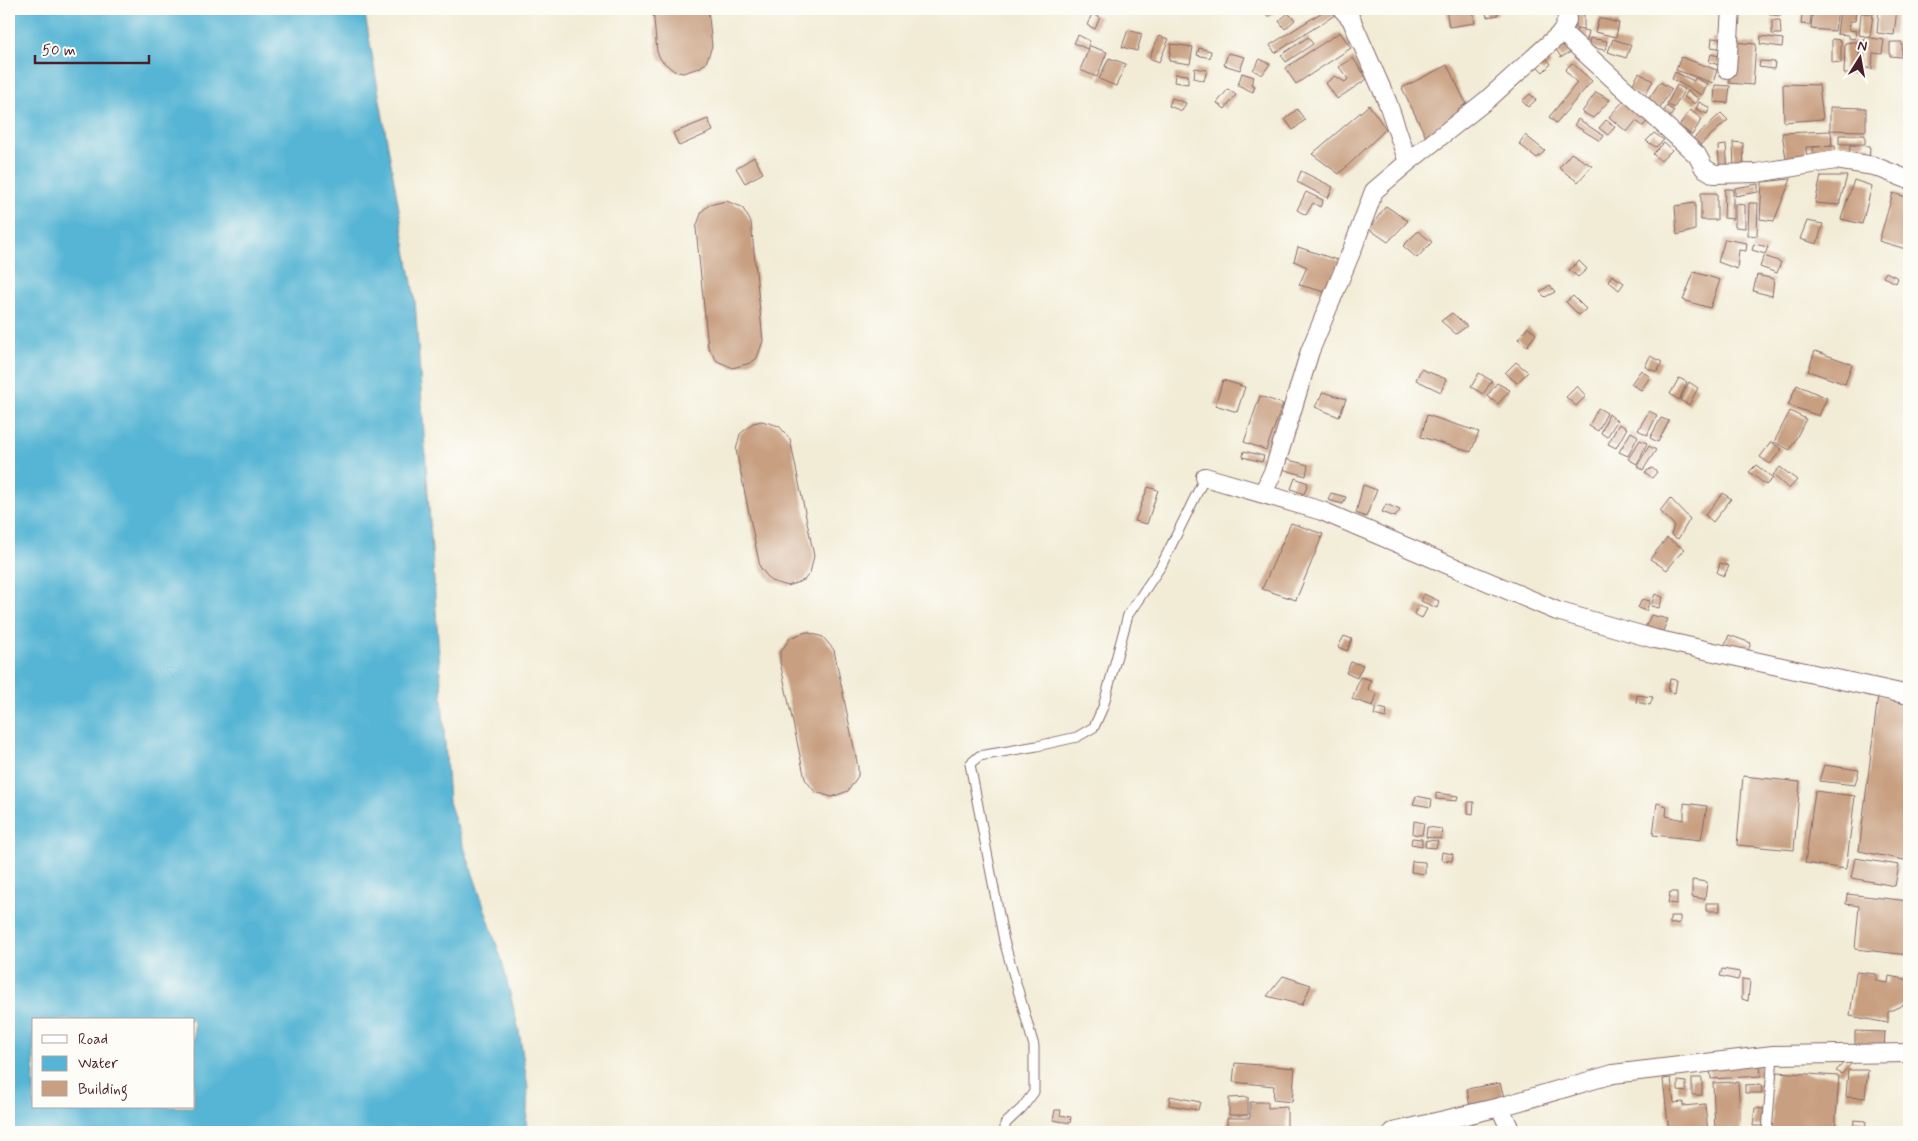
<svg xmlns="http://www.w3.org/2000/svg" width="1918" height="1141" viewBox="0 0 1918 1141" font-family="Mynerve,sans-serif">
	<rect width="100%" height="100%" fill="#fdfcf7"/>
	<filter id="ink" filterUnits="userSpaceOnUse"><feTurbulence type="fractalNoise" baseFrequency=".02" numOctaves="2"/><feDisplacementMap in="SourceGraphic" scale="10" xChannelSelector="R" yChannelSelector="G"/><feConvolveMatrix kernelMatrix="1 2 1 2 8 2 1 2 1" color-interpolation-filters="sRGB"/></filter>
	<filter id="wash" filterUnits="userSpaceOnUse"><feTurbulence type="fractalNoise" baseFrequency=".0096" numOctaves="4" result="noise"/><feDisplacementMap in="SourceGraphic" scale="20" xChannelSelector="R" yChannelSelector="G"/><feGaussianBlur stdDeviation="1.12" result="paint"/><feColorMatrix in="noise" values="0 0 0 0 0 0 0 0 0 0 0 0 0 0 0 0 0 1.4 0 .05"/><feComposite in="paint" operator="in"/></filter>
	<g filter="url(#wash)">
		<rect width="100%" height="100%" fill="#f2ecd6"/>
		<path fill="#56b5d4" stroke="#506a80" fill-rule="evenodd" d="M9,9h355l51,292 34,501 53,159 17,70 9,57 -2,44h-517zM34,1020h160v87h-160z"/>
		<g id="blocks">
			<path fill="#c89f80" d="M653,9h55l4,37 -6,17 -7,5 -16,5 -9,-2 -13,-11 -4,-8z
				M1264,9h15l1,1 -12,7z
				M1327,9h4l4,6 -60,38 -5,-8z
				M1446,9h27l2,14 -26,4z
				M1485,9h12l1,6 -11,2z
				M1771,9h10v7l-11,-1z
				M1790,9h22l-2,16 -9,-1 1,-10 -12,-1z
				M1813,9h25l-3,22 -24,-2z
				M1840,9h16l-1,12h-5l-1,9 7,1 -1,8 -6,-1v-3l-12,-1z
				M1879,9h18l-3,26 -17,-2z
				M1288,13l7,7 -10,9 -6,-8z
				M1575,13l9,1v15l-9,-1z
				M1861,13l12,1 -3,23 -11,-2z
				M1092,14l8,3 -5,12 -8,-4z
				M1599,18l20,5 -3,14 -21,-5z
				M1772,20h8l1,14h-9z
				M1577,29l12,2 -3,13 -12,-3z
				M1128,30l14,4 -5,17 -15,-4z
				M1340,32l11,16 -55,36 -11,-16z
				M1078,35l12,6 -3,8 -13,-6z
				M1159,36l10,3 -10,23 -10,-4z
				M1761,36l22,3 -1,8 -22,-3z
				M1308,37l5,7 -27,18 -5,-7z
				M1865,37l19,3 -2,14 -9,-1 -1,16 -10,-2z
				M1590,38l17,3 -2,9 -17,-3z
				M1712,38l12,1 -1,10 -12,-2z
				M1613,39l18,6 -5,13 -18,-6z
				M1832,39l9,1v23l-9,-1z
				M1566,42l5,10 -10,5 -6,-9z
				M1732,42l24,2 -3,41 -24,-2z
				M1853,42h7l-2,32h-14l1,-31z
				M1890,42h12v15l-12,-1z
				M1171,44l22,3 -3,17 -21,-3z
				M1090,46l17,6 -10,25 -17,-7z
				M1199,48l12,3 -1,7 -13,-3z
				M1228,53l17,4 -5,13 -16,-5z
				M1711,54l11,3 -3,8 -10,-3z
				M1681,57l36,13 -4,13 -37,-13z
				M1109,58l17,6 -10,22 -17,-7z
				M1353,58l14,21 -30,20 -11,-16 9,-7 10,6 3,-3 -9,-12z
				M1546,58l5,6 -8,8 -6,-6z
				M1260,59l10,5 -8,11 -9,-5z
				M1760,61l15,1 -1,7 -15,-2z
				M1572,63l20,18 -36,42 -7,-6 28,-34 -12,-13z
				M1447,65l19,38 -39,36 -25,-51z
				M1195,68l12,2 -3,11 -10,-3z
				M1675,72l19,9 1,-3 13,6 -6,11 -30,-16z
				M1242,73l12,4 -3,7 4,2 -2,6 -15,-7z
				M1639,73l14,8 -10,17 -14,-8z
				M1175,74l13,1v9l-14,-2z
				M1660,82l12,7 -14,21 -12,-7z
				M1783,84l36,1 4,34 -39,3z
				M1677,85l8,4 -11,19 -7,-4z
				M1715,85l15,1 -2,17 -14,-1z
				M1228,89l8,6 -11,14 -8,-6z
				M1688,91l11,8 -4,5 -11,-7z
				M1596,92l14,8 -17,18 -11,-6z
				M1530,94l6,6 -8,7 -6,-6z
				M1172,98l14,5 -4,8 -13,-5z
				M1626,98l24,20 -7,8 -7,-5 -9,11 -18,-15z
				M1699,102l11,6 -3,6 -11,-5z
				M1369,105l17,24 -47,45 -27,-20z
				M1667,106l7,5 -6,9 -7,-4z
				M1830,107l36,1v23l-36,-1z
				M1297,109l8,11 -12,10 -8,-11z
				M1690,110l12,9 -10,16 -13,-9z
				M1721,113l7,7 -28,25 -7,-6z
				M708,119l5,12 -34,15 -6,-13z
				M1578,119l26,17 -4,5 -26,-16z
				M1606,120l9,7 -7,8 -9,-7z
				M1831,131l1,15 -26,1 1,16 -20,2 -5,-32z
				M1654,133l10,7 -8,7 -10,-6z
				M1525,135l20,16 -8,7 -18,-14z
				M1839,135h26v9h-26z
				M1733,142l10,1 1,29h-10z
				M1664,143l8,7 -11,11 -8,-7z
				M1726,145l2,27 -8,1 -2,-27z
				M1850,145l20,1 -1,16 -20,-1z
				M1835,146l1,14 -22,1 -1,-14z
				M1571,153l21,13 -14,16 -19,-14z
				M754,157l9,16 -18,10 -9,-15z
				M1301,171l32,16 -5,11 -31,-16z
				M1821,176h26l-8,29 -24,-2z
				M1791,179l-17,42 -14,-2 2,-37z
				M1854,180l18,6 -10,38 -21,-5z
				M1758,184v8l-23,4v-8z
				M1725,189h8v30l-9,-1z
				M1306,192l17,8 -3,7 -7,-4 -7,12 -9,-5z
				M1701,193h16v27h-16z
				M1893,193l16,5v52l-30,-9z
				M726,201l16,6 9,15 12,119 -6,17 -7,5 -17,5 -16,-7 -9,-14 -12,-119 6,-17 7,-6z
				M1695,203v27l-18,5 -2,-29z
				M1749,203h9l-1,33 -9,-1z
				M1735,204l10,1v23l-10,-1z
				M1386,206l22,15 -20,21 -19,-13z
				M1807,221l16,3 -6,20 -17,-5z
				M1418,231l14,11 -15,16 -14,-12z
				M1725,239l22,4 -1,8 -7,-1 -2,19 -19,-7z
				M1754,244l14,3 -3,7 -13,-4z
				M1298,247l42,14 -15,31 -26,-7 8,-18 -13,-6z
				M1764,256l17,6 -4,11 -17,-6z
				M1579,261l8,8 -9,8 -9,-7z
				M1694,272l26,8 -10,28 -27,-8z
				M1886,272l12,6 -2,5 -13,-6z
				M1612,275l12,8 -5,7 -11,-9z
				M1757,275l17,4 -2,17 -19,-5z
				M1550,285l5,7 -10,5 -5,-5z
				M1573,296l13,13 -7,6 -13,-13z
				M1452,313l15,13 -11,8 -15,-13z
				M1528,327l8,7 -9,12 -9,-7z
				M1815,351l37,13 -7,20 -37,-13z
				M1650,356l12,6 -5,10 -12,-5z
				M1516,362l12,10 -11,11 -12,-10z
				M1421,369l25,10 -5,13 -25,-12z
				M1641,370l9,7 -9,13 -10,-6z
				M1479,373l13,8 -9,13 -12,-7z
				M1679,378l8,4 -8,18 -9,-6z
				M1223,380l22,7 -8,25 -22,-7z
				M1689,382l9,6 -9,17 -9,-5z
				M1497,383l13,7 -12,14 -11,-8z
				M1797,385l30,13 -8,18 -31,-11z
				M1577,386l9,10 -10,10 -10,-9z
				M1323,392l23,7 -7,18 -24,-10z
				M1260,396l23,8 -17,46 -22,-8z
				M1598,408l9,5 -9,18 -9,-5z
				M1649,411l8,4 -10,20 -9,-5z
				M1790,411l16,8 -16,31 -16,-8z
				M1609,414l8,7 -10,16 -6,-4z
				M1427,415l52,17 -8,20 -50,-15z
				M1661,418l8,3 -11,21 -8,-4z
				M762,421l17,5 11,13 24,117 -4,17 -6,7 -16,6 -17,-5 -11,-14 -24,-117 4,-16 13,-11z
				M1619,424l8,4 -11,20 -8,-4z
				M1631,432l7,4 -10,20 -9,-4z
				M1640,440l7,3 -10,21 -9,-5z
				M1771,442l11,7 -12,15 -10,-7z
				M1649,446l7,4 -13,20 -6,-4z
				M1244,451l20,5 -2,6 -19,-5z
				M1285,459l23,6 -2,11 -24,-7z
				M1756,465l17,13 -7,7 -17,-13z
				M1780,467l17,13 -8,9 -16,-14z
				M1652,468l5,4 -5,6 -7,-6z
				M1295,478l13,5 -4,11 -13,-5z
				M1363,485l14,5 -11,27 -10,-4z
				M1148,487l10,3 -11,34 -12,-3z
				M1331,493l15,4 -3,7 -15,-4z
				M1723,493l8,6 -18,23 -8,-7z
				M1670,498l20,21 -12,20 -7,-4 3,-10 -14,-14z
				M1386,504l14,6 -5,7 -13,-5z
				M1291,523l32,11 -27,66 -34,-11z
				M1667,538l17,11 -17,21 -17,-11z
				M1720,563l9,3 -5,10 -7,-3z
				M1424,594l15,7 -2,7 -16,-7z
				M1655,594l8,3 -4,11 -8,-2z
				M1642,599l8,2 -4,10 -8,-3z
				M1418,605l9,4 -5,9 -8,-4z
				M1651,615l17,4 -7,16 -17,-5z
				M806,632l17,5 11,13 24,117v9l-10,15 -16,6 -17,-5 -10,-13 -25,-117v-9l10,-15z
				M1729,635l22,8 -5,13 -23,-7z
				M1344,636l8,3 -5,12 -9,-4z
				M1351,662l12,3 -6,13 -11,-5z
				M1360,677l11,3 -3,10 9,4 -4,12 -21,-7z
				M1670,679l7,1 -2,13 -7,-2z
				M1637,695l16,2 -3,8 -14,-3z
				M1878,695l31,6v160l-50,-10z
				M1376,707l11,3 -1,8 -12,-3z
				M1824,765l35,5 -4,15 -36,-4z
				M1743,776l57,6 -6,68 -57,-5z
				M1815,791l40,5 -9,73 -41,-6z
				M1436,793l22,3 -1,5 -21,-2z
				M1416,796l16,3 -1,8 -18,-3z
				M1468,802h6l-1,12 -5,-1z
				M1657,803l10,3 -1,10 18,4v-17l23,3 -6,34 -48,-5z
				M1414,821l10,2 -2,12 -9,-1z
				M1427,827l15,2 -1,10 -15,-2z
				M1412,838l10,1v7l-11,-2z
				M1426,840l12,1 -2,7 -11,-1z
				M1442,852l11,2 -1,7 -11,-1z
				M1855,858l44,7 -4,21 -44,-8z
				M1412,861l13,1v12l-14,-2z
				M1692,880l15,2 -2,17 -13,-2z
				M1670,892h7v12l-9,-1z
				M1847,894l62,7v54l-54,-6 4,-43 -13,-2z
				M1706,903h14v8h-14z
				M1670,916h10v7l-10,1z
				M1722,969l18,3 -2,8 -18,-4z
				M1856,972l20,2v7l12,2 1,-7 20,4v22l-21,10v11l-38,-7z
				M1283,976l28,9 -9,20 -35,-9z
				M1742,979l8,1 -2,21 -6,-2z
				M1855,1031l30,1 -1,18h-29z
				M1846,1060l5,4 -9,10 -6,-3z
				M1235,1063l60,5 -3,34 -19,-2 1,-14 -41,-4z
				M1760,1064l1,12 -50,3 -1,-12z
				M1848,1070h20l-3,28 -19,-1z
				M1776,1072l63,4 -4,56h-64z
				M1671,1078l3,25 9,-1v4l22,-2 3,28h-39l-6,-53z
				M1692,1078h10v17h-10z
				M1678,1081l8,1v10l-8,-1z
				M1738,1082l3,50h-26l-2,-49z
				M1500,1083l5,18 -35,7 -3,-19z
				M1761,1084l1,9h-17v-8z
				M1170,1096l30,6 -2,8 -29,-5z
				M1248,1097v18h-19v-17z
				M1250,1102h18v6l19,-1v25h-60v-14h23z
				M1755,1108l9,1 -1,17h-10z
				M1055,1110h6l-1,5 11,2 -1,6 -17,-3z
				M1854,1120l12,1 -1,11h-12z"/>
		</g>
	</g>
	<g filter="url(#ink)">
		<use href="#blocks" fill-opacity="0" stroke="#856767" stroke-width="1"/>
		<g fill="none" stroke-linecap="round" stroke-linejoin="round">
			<defs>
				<path id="service" d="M1005,1132v-8l17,-16 12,-16v-46l-30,-105 -34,-177 9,-8 58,-10 40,-9 17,-10 9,-20 25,-92 33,-49 44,-89
					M1767,1132l6,-77"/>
				<path id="minor" d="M1342,9l9,10 36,82 21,61 80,-63 74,-67
					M1566,9l1,11 -5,12 135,123 7,13 10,6 43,-1 79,-13 38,6 35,14
					M1727,69l4,-60
					M1205,477l117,34 235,100 98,28 254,56
					M1263,493l11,-23 36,-119 42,-101 22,-59 34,-29
					M1500,1107l11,25
					M1393,1132l107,-25 113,-33 160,-19 136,-2"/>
			</defs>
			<use href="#service" stroke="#856767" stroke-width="11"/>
			<use href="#minor" stroke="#856767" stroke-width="20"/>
			<use href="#service" stroke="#fff" stroke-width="9"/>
			<use href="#minor" stroke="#fff" stroke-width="18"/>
		</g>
	</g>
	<rect width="1918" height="1141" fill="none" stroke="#fdfcf7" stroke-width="30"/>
	<rect x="32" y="1018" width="162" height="90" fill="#fdfcf7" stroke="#b5a4a5"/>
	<rect x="42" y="1035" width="25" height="8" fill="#ffffff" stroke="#b5a4a5"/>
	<text x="78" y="1044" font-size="15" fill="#4a1f2b">Road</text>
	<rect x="42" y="1056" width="25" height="15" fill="#56b5d4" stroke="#b5a4a5"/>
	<text x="78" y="1068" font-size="15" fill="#4a1f2b">Water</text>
	<rect x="42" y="1081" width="25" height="15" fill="#c89f80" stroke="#b5a4a5"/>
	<text x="78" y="1094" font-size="15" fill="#4a1f2b">Building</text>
	<g transform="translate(1860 58) rotate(11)" stroke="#fdfcf7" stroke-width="4" paint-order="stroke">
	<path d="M0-4L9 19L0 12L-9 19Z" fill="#4a1f2b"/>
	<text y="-8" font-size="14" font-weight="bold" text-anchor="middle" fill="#4a1f2b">N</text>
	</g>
	<path d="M35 55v8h114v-8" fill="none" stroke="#4a1f2b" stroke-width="2.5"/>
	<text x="42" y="55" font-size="15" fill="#4a1f2b" stroke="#fdfcf7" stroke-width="4" paint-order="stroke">50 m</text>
</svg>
